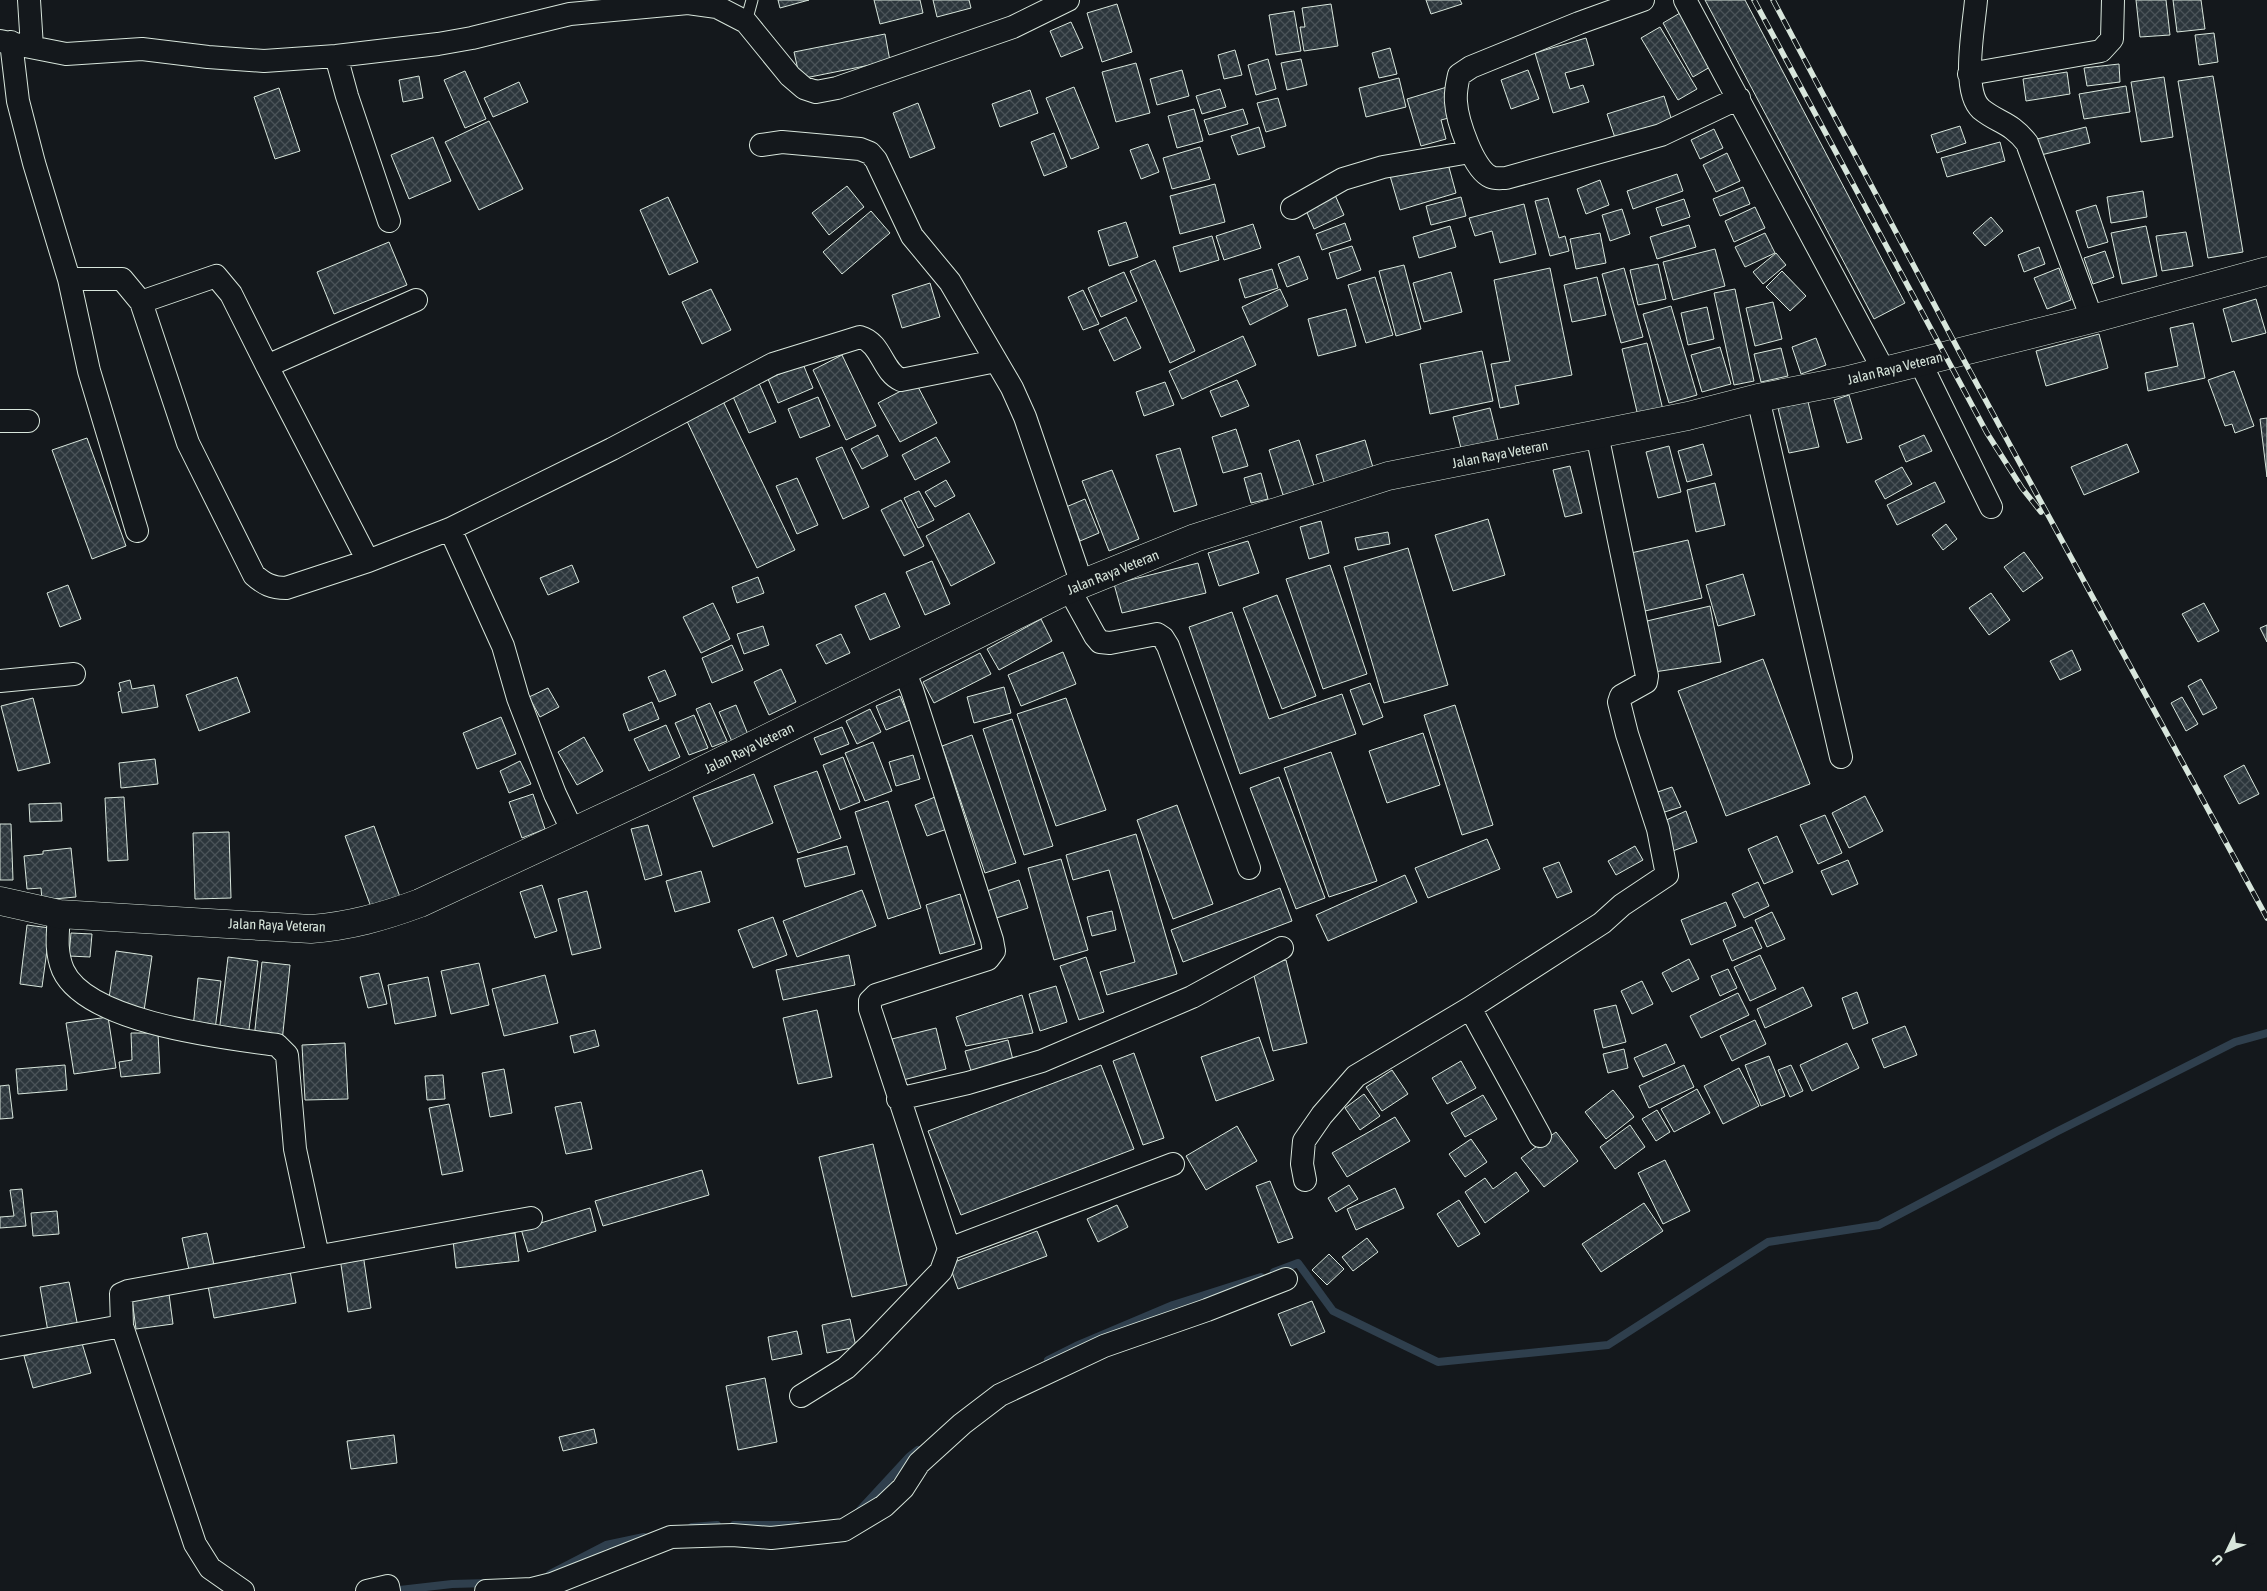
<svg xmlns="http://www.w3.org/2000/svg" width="2267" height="1591" viewBox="0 0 2267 1591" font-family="'Asap Condensed',sans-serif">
	<defs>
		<pattern id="building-cross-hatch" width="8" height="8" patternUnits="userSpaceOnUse" patternTransform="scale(1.25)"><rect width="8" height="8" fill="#2c363c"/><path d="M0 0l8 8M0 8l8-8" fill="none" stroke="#4a5358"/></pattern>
	</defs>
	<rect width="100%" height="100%" fill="#14181c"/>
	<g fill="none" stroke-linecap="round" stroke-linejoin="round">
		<path stroke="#2f3f4d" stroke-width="8" d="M1274,1272l24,-9 35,48 105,51 170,-17 160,-103 111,-17 177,-93 179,-90 32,-9
			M1048,1360l28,-14 97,-41 88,-28
			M860,1510l49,-53 9,-7
			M734,1525h63
			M692,1527l25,-2
			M550,1574l56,-29 38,-8
			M391,1591l61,-7 37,-1"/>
	</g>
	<path fill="url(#building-cross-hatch)" stroke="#d8e6dc" d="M778,0h31l-29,8z
		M874,0h46l3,13 -43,11z
		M933,0h36l2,8 -34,9z
		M1426,0h34l2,4 -31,10z
		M1705,0h40l160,303 -31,16z
		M2136,0h30l4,35 -30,2z
		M2173,0h28l4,29 -28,3z
		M1117,4l15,48 -30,10 -15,-49z
		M1331,4l7,42 -34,5 -4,-24h5l-3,-19z
		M1294,11l7,40 -25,4 -7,-40z
		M1680,13l30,54 -17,10 -30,-54z
		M1071,22l12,26 -22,9 -11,-26z
		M1660,27l37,62 -19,11 -37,-62z
		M2214,33l4,29 -19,3 -4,-30z
		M885,34l5,27 -90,18 -6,-27z
		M1586,38l8,27 -29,8 5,16 13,-4 6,17 -36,11 -18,-60z
		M1390,48l7,26 -18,4 -7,-25z
		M1235,50l7,25 -18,4 -6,-24z
		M1268,59l8,30 -20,6 -8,-30z
		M1301,59l6,26 -20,5 -6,-27z
		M1136,63l14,50 -34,9 -14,-50z
		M2119,64l1,18 -33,4 -3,-18z
		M1182,70l7,26 -32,9 -7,-26z
		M1528,70l11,29 -28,10 -10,-29z
		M465,71l21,48 -21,9 -21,-48z
		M2067,72l3,22 -44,7 -3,-22z
		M419,76l4,22 -20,4 -4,-22z
		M2213,76l30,176 -35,6 -30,-177z
		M2164,77l9,60 -32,5 -10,-60z
		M1399,78l7,29 -40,10 -7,-29z
		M519,82l9,20 -35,15 -9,-19z
		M2126,86l4,26 -46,7 -5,-25z
		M1074,87l25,61 -28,11 -25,-61z
		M1447,87l9,29 -15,4 5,19 -25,7 -14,-47z
		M279,88l21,63 -25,8 -21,-62z
		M1220,89l6,18 -24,7 -6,-18z
		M1030,90l8,23 -38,14 -8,-23z
		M1664,96l10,31 -57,17 -10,-30z
		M1278,98l8,28 -20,6 -9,-29z
		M918,103l17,45 -25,10 -17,-45z
		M1194,109l9,32 -26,7 -9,-32z
		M1243,109l5,15 -39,11 -5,-15z
		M489,121l34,68 -44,21 -34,-68z
		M1960,126l6,17 -29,10 -6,-18z
		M1259,127l6,20 -27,8 -7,-19z
		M2086,127l4,16 -49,12 -4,-16z
		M1714,129l9,19 -23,11 -9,-19z
		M1054,133l13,34 -23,9 -13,-34z
		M433,137l18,44 -42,18 -18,-44z
		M2000,142l5,19 -58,16 -6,-19z
		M1148,144l11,28 -18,7 -11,-29z
		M1200,147l10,32 -38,10 -9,-31z
		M1727,153l13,28 -24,11 -13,-27z
		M1447,160l9,33 -56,17 -10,-34z
		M1677,174l6,17 -50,18 -6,-18z
		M1600,180l9,25 -23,9 -9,-25z
		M1215,184l10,38 -45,12 -10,-38z
		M847,186l17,21 -35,28 -17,-22z
		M1743,187l7,17 -30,12 -7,-17z
		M2143,191l4,26 -36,6 -4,-26z
		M1335,195l9,20 -30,14 -9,-21z
		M668,197l30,65 -29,13 -29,-65z
		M1461,197l5,19 -35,9 -5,-19z
		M1548,198l11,40 6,-2 4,15 -19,5 -15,-55z
		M1684,199l6,18 -28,9 -6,-18z
		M1524,204l12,50 -36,9 -8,-32 -17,5 -6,-18z
		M2096,205l12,37 -20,6 -12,-37z
		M1755,207l10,21 -31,14 -9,-21z
		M1622,209l8,25 -20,7 -8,-26z
		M871,211l19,22 -48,41 -19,-22z
		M1991,217l12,14 -18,15 -12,-13z
		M1126,222l12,35 -29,9 -11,-35z
		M1345,223l6,17 -29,10 -6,-16z
		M1253,224l8,24 -37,12 -8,-24z
		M1689,225l7,22 -39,12 -7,-22z
		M1450,226l6,21 -37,11 -6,-21z
		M2146,226l11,50 -35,8 -11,-51z
		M2186,232l7,34 -31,5 -6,-35z
		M1600,233l6,30 -30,6 -6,-30z
		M1765,233l10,20 -30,14 -10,-20z
		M1212,236l7,24 -39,12 -7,-25z
		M389,242l18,43 -73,29 -17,-42z
		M1352,246l9,24 -24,9 -8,-26z
		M2039,247l6,17 -21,8 -6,-17z
		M1715,249l10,37 -52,14 -10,-38z
		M2105,251l9,26 -21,7 -9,-26z
		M1776,253l10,12 -23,19 -10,-12z
		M1299,256l9,23 -21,8 -9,-23z
		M1155,260l40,91 -25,12 -40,-92z
		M1658,264l8,35 -28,6 -8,-35z
		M1404,265l17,64 -25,7 -17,-65z
		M1550,268l22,107 -57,11 4,18 -19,4 -9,-44 19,-3 -16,-81z
		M1624,268l19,69 -22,6 -19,-69z
		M2059,268l12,32 -24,9 -13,-31z
		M1272,269l6,19 -33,10 -6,-19z
		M1782,271l24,25 -16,15 -24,-24z
		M1124,272l13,29 -36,16 -13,-29z
		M1451,272l11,40 -38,10 -11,-39z
		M1375,277l18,58 -27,8 -18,-58z
		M1597,277l9,38 -34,7 -8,-37z
		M930,283l10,34 -38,11 -10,-33z
		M711,289l20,41 -29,14 -20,-42z
		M1280,289l8,17 -38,19 -8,-18z
		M1735,289l19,92 -20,4 -20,-92z
		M1083,290l16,34 -16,6 -15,-33z
		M2256,299l10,34 -34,9 -9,-33z
		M1773,302l9,37 -27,7 -9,-38z
		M1671,306l26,89 -28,8 -26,-89z
		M1707,307l7,32 -26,6 -7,-32z
		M1346,309l10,37 -38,10 -10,-37z
		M1126,317l15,31 -27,13 -15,-31z
		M2193,323l12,55 -57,13 -3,-18 33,-7 -8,-38z
		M2099,334l9,34 -62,18 -10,-35z
		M1243,336l13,29 -74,34 -13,-28z
		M1816,338l10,27 -25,9 -9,-27z
		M1647,343l16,67 -25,6 -16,-67z
		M1720,347l11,37 -29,8 -11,-37z
		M1781,348l7,28 -27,6 -7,-28z
		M1482,351l11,50 -63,13 -10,-50z
		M842,355l34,71 -30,14 -33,-70z
		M803,364l10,24 -35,15 -10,-24z
		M2234,371l20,55 -19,7 -3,-9 -7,2 -17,-46z
		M1237,380l12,26 -28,11 -11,-26z
		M758,381l18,41 -27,11 -18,-41z
		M1165,382l9,23 -30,11 -8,-24z
		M916,383l21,40 -37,19 -22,-39z
		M1849,395l13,44 -15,4 -13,-43z
		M818,397l12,29 -30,12 -12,-29z
		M722,399l73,151 -38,18 -72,-151z
		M1808,402l11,45 -30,6 -11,-45z
		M1490,408l9,36 -37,8 -9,-35z
		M2267,418v59l-7,-58z
		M1236,429l12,37 -25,7 -11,-36z
		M878,435l10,21 -26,13 -11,-20z
		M1924,435l8,16 -26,11 -7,-16z
		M936,437l14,25 -35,18 -13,-25z
		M87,438l39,108 -34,13 -40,-109z
		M1299,440l15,46 -31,9 -14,-45z
		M1365,440l9,31 -49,14 -9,-30z
		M1703,444l9,31 -25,7 -9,-31z
		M2127,444l12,28 -55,23 -13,-28z
		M1669,446l12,46 -23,6 -12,-46z
		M842,447l27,60 -26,12 -27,-61z
		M1180,448l17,57 -23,7 -18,-57z
		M1570,466l12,47 -17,4 -12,-47z
		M1902,467l10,17 -27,15 -10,-18z
		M1112,470l27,69 -30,12 -27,-70z
		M1261,473l7,26 -17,4 -7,-25z
		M797,478l21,47 -21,9 -21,-48z
		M946,480l9,16 -20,11 -10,-15z
		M1935,482l10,20 -48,23 -10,-20z
		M1715,483l10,42 -29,7 -9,-42z
		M919,491l15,29 -16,8 -14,-30z
		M1085,499l14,34 -19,8 -14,-34z
		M901,500l23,46 -20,10 -23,-46z
		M969,513l26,50 -44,23 -25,-50z
		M1488,519l17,56 -52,16 -18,-56z
		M1321,521l8,32 -20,6 -9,-32z
		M1946,524l11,15 -14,11 -11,-15z
		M1388,532l2,12 -32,6 -3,-12z
		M1688,540l14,58 -57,13 -14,-58z
		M1248,541l11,32 -40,13 -11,-33z
		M1408,548l40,137 -64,18 -40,-136z
		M2024,552l19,26 -20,14 -19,-25z
		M932,561l18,43 -25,11 -19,-43z
		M1198,563l8,30 -84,20 -8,-29z
		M572,565l7,17 -31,13 -8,-17z
		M1330,565l37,109 -44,15 -37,-110z
		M1743,574l12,41 -37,11 -12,-41z
		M758,577l6,16 -27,10 -5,-16z
		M68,585l13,34 -21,8 -13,-34z
		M885,593l15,34 -30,13 -15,-34z
		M1991,593l19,27 -21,15 -20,-27z
		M1277,595l39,101 -34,13 -39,-101z
		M713,603l17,36 -29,14 -18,-36z
		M2204,603l15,28 -21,11 -16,-28z
		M1710,606l11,56 -67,10 -7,-51z
		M1232,612l37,107 73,-25 14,40 -116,40 -51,-147z
		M1041,619l11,22 -53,29 -12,-21z
		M2267,625v17l-7,-14z
		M763,626l6,19 -25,9 -7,-20z
		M841,634l9,19 -24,11 -10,-19z
		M732,645l11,25 -31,13 -10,-25z
		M2072,650l9,20 -21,10 -10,-19z
		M1063,652l13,32 -55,22 -13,-31z
		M980,653l11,21 -57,29 -11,-21z
		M1763,659l47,125 -84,32 -48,-125z
		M781,669l15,33 -27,13 -15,-33z
		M665,670l11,25 -17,7 -11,-25z
		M237,677l13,35 -51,19 -13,-36z
		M2201,679l16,29 -14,7 -15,-29z
		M130,680l2,9 22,-4 4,22 -36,6 -4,-21 3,-1 -2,-8z
		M1370,683l13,34 -20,8 -13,-35z
		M1004,687l7,26 -37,10 -7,-26z
		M548,688l11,19 -19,10 -11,-20z
		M900,696l10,24 -24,10 -10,-24z
		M2182,697l16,27 -12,7 -15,-28z
		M33,698l17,65 -32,8 -17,-65z
		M1066,698l40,112 -50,16 -39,-112z
		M652,702l7,17 -30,12 -6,-17z
		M710,703l17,38 -15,6 -16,-38z
		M736,705l13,32 -16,7 -14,-32z
		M1455,705l38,120 -31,10 -38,-120z
		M870,709l11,23 -24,12 -11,-23z
		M694,715l14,33 -19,7 -14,-32z
		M501,717l15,37 -39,15 -14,-36z
		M1012,719l41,127 -29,9 -41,-126z
		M666,725l14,32 -31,14 -15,-32z
		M842,727l7,17 -28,11 -7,-17z
		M1423,733l17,52 -53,18 -18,-52z
		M972,735l44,128 -31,10 -43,-127z
		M584,737l19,34 -26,14 -19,-33z
		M873,742l19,49 -27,10 -20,-48z
		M1331,752l46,129 -48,16 -45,-129z
		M913,755l7,24 -24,7 -7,-24z
		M843,757l17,45 -20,8 -17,-45z
		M155,759l3,25 -37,4 -2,-25z
		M520,761l11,23 -22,9 -9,-22z
		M2244,765l15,29 -20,10 -15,-28z
		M817,771l24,67 -43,15 -24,-67z
		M754,774l19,49 -60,24 -20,-50z
		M1279,777l46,121 -29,11 -46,-121z
		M1672,787l9,20 -23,7 -6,-20z
		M533,794l12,35 -23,9 -13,-36z
		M1865,796l18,35 -34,17 -17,-35z
		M124,797l4,63 -20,1 -3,-63z
		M935,797l12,32 -20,7 -12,-31z
		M888,801l33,107 -33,11 -33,-107z
		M61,803l1,18 -32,1 -1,-18z
		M1177,805l36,99 -40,15 -36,-99z
		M1686,811l11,31 -27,10 -8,-30z
		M1825,815l17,38 -24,11 -18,-39z
		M0,824h11l2,56h-13z
		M648,825l14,50 -17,5 -14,-51z
		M374,826l26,71 -29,10 -26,-71z
		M229,832l2,66 -36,1 -2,-66z
		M1136,834l41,140 -70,21 -7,-23 35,-10 -26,-92 -36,10 -7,-25z
		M1777,836l16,36 -29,12 -16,-35z
		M1487,839l13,30 -72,29 -13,-30z
		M847,846l8,28 -50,13 -8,-28z
		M1635,846l8,14 -27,15 -8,-14z
		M71,848l5,49 -34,3 -1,-12 -14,1 -3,-33 19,-2v-3z
		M1061,859l27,91 -34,10 -26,-92z
		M1848,860l10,24 -26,11 -11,-24z
		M1559,862l13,30 -15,6 -14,-30z
		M701,871l9,31 -35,10 -9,-31z
		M1405,875l12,27 -89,39 -12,-26z
		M1019,880l9,28 -38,12 -9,-27z
		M1758,882l11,24 -25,12 -12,-24z
		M542,885l15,46 -22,7 -15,-46z
		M1280,888l12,33 -109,41 -12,-32z
		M862,890l14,36 -79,31 -14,-36z
		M587,891l14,57 -29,7 -14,-56z
		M960,894l15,50 -35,10 -14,-49z
		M1726,902l10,24 -45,19 -10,-25z
		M1112,911l4,19 -24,6 -5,-19z
		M1772,912l13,27 -18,8 -12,-27z
		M773,917l14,38 -34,13 -15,-38z
		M27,925l23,3 -8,59 -22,-3z
		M1752,927l10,21 -30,13 -9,-21z
		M71,933l21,1 -2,23 -21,-1z
		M116,951l36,5 -8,55 -36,-6z
		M849,955l6,30 -72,15 -7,-30z
		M1760,955l16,34 -26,12 -16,-34z
		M228,957l30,4 -10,76 -29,-4z
		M1086,957l18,55 -25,8 -19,-54z
		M1689,959l10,20 -27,13 -10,-19z
		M1286,960l21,83 -34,8 -21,-83z
		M262,962l28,3 -8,77 -28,-3z
		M479,963l10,42 -38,9 -10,-43z
		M1728,969l9,19 -17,8 -9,-20z
		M379,973l8,31 -19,4 -8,-31z
		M545,975l13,48 -54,13 -12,-47z
		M428,977l8,39 -41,8 -7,-39z
		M198,978l23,3 -6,49 -22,-2z
		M1642,981l11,23 -21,10 -11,-23z
		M1056,986l11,36 -27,9 -11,-37z
		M1803,987l9,19 -47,22 -8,-19z
		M1857,992l11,31 -15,6 -11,-31z
		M1738,993l11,22 -48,23 -11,-22z
		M1022,995l11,38 -67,13 -10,-29z
		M1616,1005l10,37 -23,6 -9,-38z
		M817,1010l15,67 -34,7 -15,-66z
		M108,1017l8,51 -42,6 -8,-51z
		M1755,1020l11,24 -34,17 -12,-25z
		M1905,1026l12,29 -33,13 -12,-29z
		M936,1028l10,41 -43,11 -11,-41z
		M595,1030l4,16 -25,7 -4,-17z
		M131,1033h27l2,40 -39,4 -2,-15 13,-2z
		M1259,1037l15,43 -58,21 -15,-44z
		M1008,1040l5,20 -42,11 -6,-20z
		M345,1043l3,56 -43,1 -3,-55z
		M1847,1043l12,25 -47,23 -12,-26z
		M1666,1044l9,19 -32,14 -9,-19z
		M1624,1049l4,19 -20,5 -5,-19z
		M1134,1053l30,85 -21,7 -30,-84z
		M1769,1056l16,40 -24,10 -16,-41z
		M1461,1061l15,27 -29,16 -15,-26z
		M65,1065l2,25 -49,4 -2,-25z
		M1101,1065l33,84 -173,66 -33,-84z
		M1684,1065l10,22 -45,21 -10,-22z
		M1791,1065l12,26 -13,6 -12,-27z
		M1739,1068l20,38 -36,18 -19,-38z
		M504,1069l8,44 -22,4 -8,-44z
		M1392,1070l16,24 -26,17 -16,-24z
		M443,1075l2,24 -18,1 -2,-24z
		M9,1085l4,33 -13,1v-33z
		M1697,1089l13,24 -36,19 -13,-23z
		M1613,1090l21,27 -28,22 -21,-27z
		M1364,1094l16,22 -20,14 -15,-22z
		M1483,1095l14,24 -32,18 -14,-24z
		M581,1102l11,47 -26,5 -11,-47z
		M449,1104l14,67 -21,4 -13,-67z
		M1657,1110l13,22 -14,9 -14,-22z
		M1395,1117l15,24 -63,36 -15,-24z
		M1630,1125l15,22 -30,22 -15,-22z
		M1237,1126l20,35 -51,29 -20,-34z
		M1556,1132l22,29 -34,26 -23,-29z
		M1471,1139l16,23 -22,15 -16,-23z
		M873,1144l34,141 -55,12 -33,-140z
		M1665,1160l25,51 -27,13 -25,-51z
		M702,1170l7,25 -106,31 -8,-25z
		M1516,1172l13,19 -44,32 -20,-31 20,-14 8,11z
		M1270,1181l23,57 -15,5 -22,-57z
		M1349,1185l9,14 -22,13 -8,-14z
		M1395,1188l9,20 -48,22 -9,-21z
		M22,1189l4,37 -26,2v-11l14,-1 -4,-26z
		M1459,1200l21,34 -22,13 -21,-33z
		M1644,1203l19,28 -62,41 -19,-28z
		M1117,1205l11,22 -30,15 -11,-23z
		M590,1208l6,23 -68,21 -7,-23z
		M57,1211l2,23 -26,2 -2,-23z
		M1037,1231l10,25 -89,33 -9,-25z
		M207,1233l9,41 -25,5 -9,-41z
		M515,1233l4,28 -63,7 -3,-28z
		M1367,1238l11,14 -25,19 -11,-14z
		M363,1254l8,54 -23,4 -8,-54z
		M1329,1254l15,15 -17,16 -15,-15z
		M290,1271l6,32 -82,15 -6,-32z
		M69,1282l10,50 -30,5 -9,-50z
		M169,1294l4,30 -37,5 -4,-30z
		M1312,1301l13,31 -34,14 -13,-32z
		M850,1319l6,28 -29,6 -5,-28z
		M797,1331l5,23 -30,6 -4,-23z
		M81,1340l10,33 -58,15 -9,-32z
		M765,1378l12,64 -39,8 -12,-64z
		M594,1429l3,14 -34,8 -4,-14z
		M394,1435l3,28 -46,6 -4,-28z"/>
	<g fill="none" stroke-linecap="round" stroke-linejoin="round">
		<defs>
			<path id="service" d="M746,22l6,-22"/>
			<path id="minor" d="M29,0l3,47
				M1643,0l-64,23 -108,44 -12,8c-2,9 -4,17 -3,27 1,17 17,68 35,75 4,2 10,1 15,1l155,-43 78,-37
				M1685,0l199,371
				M1976,0c-2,26 -15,91 5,109 17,14 30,13 46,34l65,176
				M0,41l66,13 76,-5 66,8 56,4 72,-5 102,-12 34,-6 98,-24 118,-11 29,4 29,15 44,54 14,12 12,4 21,-4 176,-61 55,-27
				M11,42l7,59 16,62 35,116 20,92 48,160
				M336,56l11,40 42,125
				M1969,74l132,-23 11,-12 1,-39
				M761,145l21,-3 78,7 10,4 6,7 36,76 38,46 62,106 13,29 57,167
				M1292,208l51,-29 40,-12 87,-15
				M69,279h53l19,23 47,141 66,132c10,9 18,13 32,13l82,-27 82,-32 162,-80 161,-85 87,-27c22,6 22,35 41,43l95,-19
				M141,302l75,-26 15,18 36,72 149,-66
				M1920,362l71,145
				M267,366l101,195
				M1758,398l83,359
				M0,421h28
				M450,529l53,117 15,52 37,96 18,38
				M1069,589l26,47 5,6 10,1 47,-9 6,4 5,8 81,222
				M0,681l74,-7
				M59,914c-1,19 -4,37 4,56 24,53 162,68 214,75l10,10 8,94 23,107
				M1470,1008l70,128
				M898,1099l70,-16 74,-22 150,-64 90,-49
				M1305,1180l-3,-16 2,-23 18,-26 34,-39 114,-68 132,-85 20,-18 45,-30 -9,-46 -31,-95 -8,-32 2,-6 25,-14 1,-6 -50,-242
				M949,1249l224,-85
				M0,1348l122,-22
				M801,1396l45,-28 24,-23 71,-74 8,-22 -79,-240v-8l6,-6 112,-36 6,-8 -2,-11 -80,-250 -8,-19
				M243,1591l-33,-23 -15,-24 -73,-218 -1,-32 7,-3 403,-73
				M367,1591l21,-5 1,5
				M486,1591l46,-2 20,-5 119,-47 61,-2 39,3 73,-8 40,-24 19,-18 16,-25 43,-39 38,-29 104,-49 103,-36 79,-31"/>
			<path id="tertiary" d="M0,901l59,13 252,15c39,-3 71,-12 109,-26l251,-117 398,-197 126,-51 193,-62 300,-60 70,-18 86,-17 248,-62 175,-48"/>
		</defs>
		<use href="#service" stroke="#d8e6dc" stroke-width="13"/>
		<use href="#minor" stroke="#d8e6dc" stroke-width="24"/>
		<use href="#tertiary" stroke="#d8e6dc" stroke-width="29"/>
		<use href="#service" stroke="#14181c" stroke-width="11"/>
		<use href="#minor" stroke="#14181c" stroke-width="22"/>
		<use href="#tertiary" stroke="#14181c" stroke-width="28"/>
		<defs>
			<path id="rail" d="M1754,0l233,433 35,55 19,24
				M1773,0l187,353 307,565"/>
		</defs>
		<use href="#rail" stroke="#d8e6dc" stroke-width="5.5"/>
		<use href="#rail" stroke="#14181c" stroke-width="4" stroke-dasharray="11" stroke-linecap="butt"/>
	</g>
	<g text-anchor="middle" stroke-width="4" stroke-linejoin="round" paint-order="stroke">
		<g font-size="14" fill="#d8e6dc" stroke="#14181c">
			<text transform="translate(1895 368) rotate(-14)" y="5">Jalan Raya Veteran</text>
			<text transform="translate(1500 454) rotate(-11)" y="5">Jalan Raya Veteran</text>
			<text transform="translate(1113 572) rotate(-22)" y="5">Jalan Raya Veteran</text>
			<text transform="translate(749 748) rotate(-26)" y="5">Jalan Raya Veteran</text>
			<text transform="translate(277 925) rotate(2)" y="5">Jalan Raya Veteran</text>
		</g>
	</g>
	<g transform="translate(2227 1551) rotate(227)" stroke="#14181c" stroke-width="4" paint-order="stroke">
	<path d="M0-4L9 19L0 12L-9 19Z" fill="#d8e6dc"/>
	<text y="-8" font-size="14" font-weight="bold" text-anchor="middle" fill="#d8e6dc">U</text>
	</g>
</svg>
